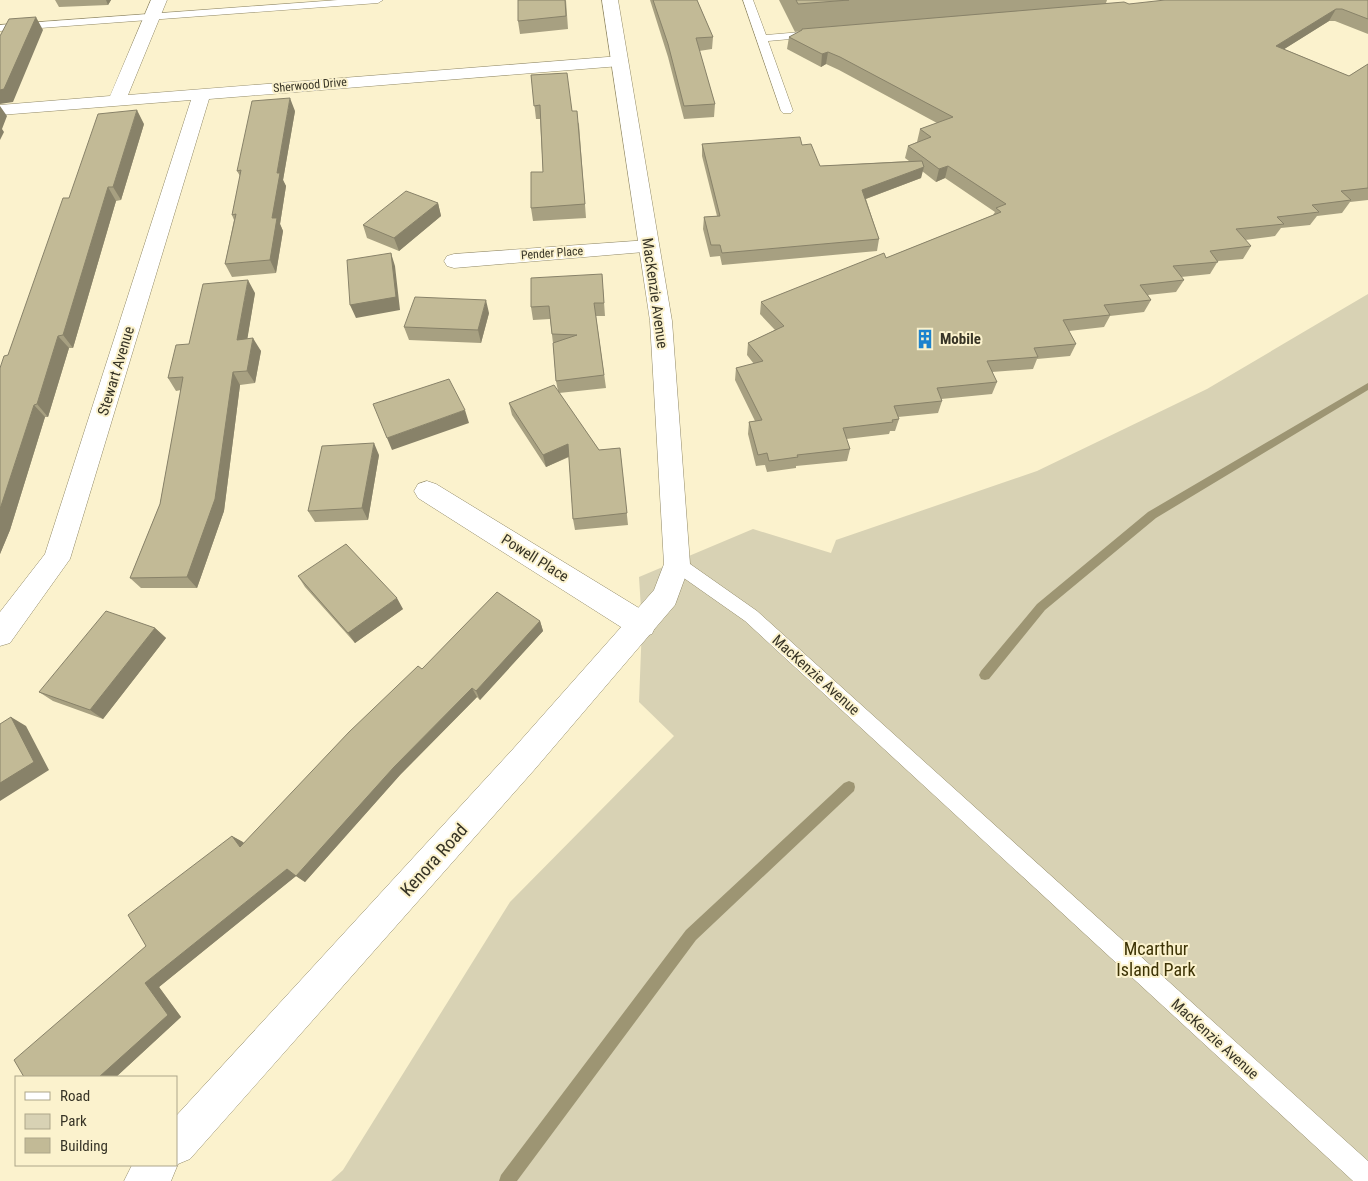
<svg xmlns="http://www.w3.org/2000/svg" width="1368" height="1181" viewBox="0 0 1368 1181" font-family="'Roboto Condensed',sans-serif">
	<rect width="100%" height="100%" fill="#fbf2cd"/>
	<path fill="#d8d2b4" d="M1368,294v887h-1037l12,-11 167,-268 164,-166 -35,-34 3,-77 -3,-48 114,-48 78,24 5,-13 201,-69 170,-82z"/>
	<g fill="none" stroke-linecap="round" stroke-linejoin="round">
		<path fill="#9d9573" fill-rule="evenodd" d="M1368,383v7l-212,128 -111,92 -56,69 -4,1 -4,-1 -2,-4 2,-4 56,-67 111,-92z
			M849,781l5,2 1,4 -1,4 -158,149 -179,241h-18l2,-6 185,-245 158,-147z"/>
		<defs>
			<path id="lane" d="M338,0h45l-5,3 -378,28v-6z
				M743,0h10l13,35 47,-4 5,3 -5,3 -45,4 25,70 -2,2h-8l-2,-2z
				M677,557l6,2 74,52 611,550v20h-15l-608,-560 -74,-52 -3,-5 3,-5z"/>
			<path id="street" d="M151,0h16l-39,95 492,-39 6,1 2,4 -2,4 -6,1 -411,33 -139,460 -60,84 -10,3v-34l45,-58 146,-454 -191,15v-10l110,-9z
				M649,240l7,1 3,5 -3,5 -202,17 -7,-2 -3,-5 3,-5 7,-2z
				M427,481l9,3 216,132 4,9 -4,9 -10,3 -10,-3 -214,-136 -4,-7 4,-7z"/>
			<path id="secondary" d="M602,0h16l54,321 18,243 -15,41 -140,164 -345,390 -12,5 -7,17h-47l8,-16h44v-49l337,-367 141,-159 10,-26 -14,-243z"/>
		</defs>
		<use href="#lane" stroke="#918967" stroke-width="1"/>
		<use href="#street" stroke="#918967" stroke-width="1"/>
		<use href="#secondary" stroke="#918967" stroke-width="1"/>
		<use href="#lane" fill="#fff" fill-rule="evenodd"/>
		<use href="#street" fill="#fff" fill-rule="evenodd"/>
		<use href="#secondary" fill="#fff" fill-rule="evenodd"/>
	</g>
	<path fill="#a7a081" d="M55,0h56l-3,5 -49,2z
		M566,0l2,29 -48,5 -2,-13z
		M650,0h47l16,37 -1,12 -13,2 16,53 -1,13 -30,2 -16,-62z
		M779,0h328l-1,3 23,1 239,-4v34l-33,-13h-6l-45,28 65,27 19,-12v136l-18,2 -8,11 -25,3 -7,9 -29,3 -6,8 -30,4 6,6 -8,13 -25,2 -8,13 -29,3 3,3 -8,12 -28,3 3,5 -7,12 -34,4 -6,11 -35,4 7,13 -6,12 -33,3 -4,10 -41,3 5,10 -5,12 -51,5 1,2 -4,12 -40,4 1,2 -4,12h-5l-1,3 -43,5 4,10 -3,12 -51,5v2l-29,4 -2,-7 -9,1 -8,-32 1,-12 6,-1 -20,-41 1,-12 18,-4 -7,-9 1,-12 27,-13 -15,-16 1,-12 125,-44 107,-43 2,-3 -50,-34 -9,4 -14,-11 -1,7 -55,21 13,40 -2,12 -155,14 -2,-9 -10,1 -7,-28 1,-12 13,-1 -15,-60v-12l100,1 18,21 89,-5 -4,-3 3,-12 9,-4 3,-13 17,-6 -98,-53 -13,-6 -5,3 -34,-18 2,-12 12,-6 -6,1z
		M531,75l41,36 7,13 7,94 -53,3 -2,-13 12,-36 -3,-53h-4z
		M295,111l-12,69 3,6 -6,38 3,7 -7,42 -44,4 -7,-13 9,-44 -2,-5 8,-39 -3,-5z
		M144,124l-23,76 -5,1 -43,147h-4l-21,69h-3l-35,113 -10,24v-186l8,-13 61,-157z
		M438,203l3,13 -42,35 -32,-13 -4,-13z
		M602,274l3,42h-9l10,72 -47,5 40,57 21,-2 8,77 -53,5 -2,-11 -4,-62 -23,10 -34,-52 -3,-12 49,-12 -2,-10 -3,-38 -3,-24 -17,1 -2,-13z
		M255,293l-8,46 14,12 -6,32 -15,2 -16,126 -27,77h-56l-11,-10 30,-74 21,-114 -5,1 -8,-13 21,-34z
		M489,313l-8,30 -72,-3 -5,-13z
		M379,455l-11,65 -53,2 -7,-11z
		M298,576l105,33 -48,34 -50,-56z
		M540,621l3,10 -63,69 -3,-3 -77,78 -95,107 -9,-6 -137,111 22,30 -65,60h-92l122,-131 86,-110 12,7 178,-174z
		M155,628l11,10 -63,81 -50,-18 -14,-9z"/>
	<path fill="#888269" d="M106,0h5l-3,5z
		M1336,9l-7,12 -59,37 6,-12z
		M36,17l7,13 -30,72 -13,2v-14z
		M828,52l-2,12 -5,3 1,-13z
		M290,98l5,13 -12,69 3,6 -6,38 3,7 -7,42 -6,-13 2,-42 5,-45z
		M0,106l7,10 -5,13 2,3 -4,8z
		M137,110l7,14 -23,76 -8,-13z
		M948,166l-3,12 -9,4 3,-13z
		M924,167l-3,11 -61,23 2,-11z
		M108,187l8,14 -43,147 -10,-13z
		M438,203l3,13 -42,35 -5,-13z
		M391,253l4,13 5,44 -44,8 -6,-13z
		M248,280l7,13 -10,60 -8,-13z
		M486,300l3,13 -8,30 -3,-13z
		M58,336l11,12 -21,69 -11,-13z
		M253,338l8,13 -6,32 -8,-12z
		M233,372l7,13 -16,126 -27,77 -10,-11z
		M34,405l11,12 -35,113 -10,24v-45z
		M465,410l4,13 -77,27 -5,-12z
		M374,443l5,12 -11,65 -6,-12z
		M568,444l2,12 -24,11 -3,-12z
		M397,598l6,11 -48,34 -7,-10z
		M540,621l3,10 -63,69 -4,-9z
		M155,628l11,10 -63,81 -13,-9z
		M472,688l5,9 -77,78 -95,107 -9,-6 -137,111 22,30 -65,60h-17l46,-94 249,-216z
		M11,717l15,9 23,44 -49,31v-18z
		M232,836l11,6 8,11 -11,-6z"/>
	<path fill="#c2ba96" stroke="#888269" d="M518,0h47l1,16 -48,5z
		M653,0h44l16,37 -17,1 19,66 -31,2 -16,-62z
		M796,0h53l-51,4z
		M1165,0h203v19l-26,-10h-6l-60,37 73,30 19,-12v124l-27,3 10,9 -39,5 7,7 -42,5 7,7 -48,5 15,17 -41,5 8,11 -45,4 11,14 -44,5 11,15 -47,5 6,10 -47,5 13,24 -42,4 4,9 -51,4 10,21 -60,6 5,13 -48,5 5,13 -7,1 1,2 -50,6 7,21 -53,6 1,2 -29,4 -2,-8 -9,2 -9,-33 13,-2 -26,-52 27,-7 -15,-18 36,-17 -23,-24 123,-49 2,5 115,-46 -5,-4 10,-4 -58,-38 -9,3 -31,-23 23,-9 -11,-8 33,-12 -113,-60 -12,-5 -6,2 -33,-17 13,-7v-1l322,-27 5,2z
		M36,17l-32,72 -4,1v-54l9,-17z
		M567,73l5,38h5l8,93 -54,4v-36h12l-3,-67 -6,1 -3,-31z
		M290,98l-13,75h3l-8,45h5l-7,42 -45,4 11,-50 -4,1 9,-45 -4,1 15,-70z
		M137,110l-24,77h-5l-45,148 -5,1 -21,68 -3,1 -34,104v-141l4,-12 4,-1 55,-157h6l29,-84z
		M800,137l2,8 9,-1 9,22 102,-5 2,6 -62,23 17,49 -157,14 -2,-8h-9l-7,-28 16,-1 -18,-72z
		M406,191l32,12 -44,35 -31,-13z
		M391,253l5,44 -46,8 -3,-45z
		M602,274l2,29h-10l10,72 -48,6 -3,-38 24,-8 -25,-1 -3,-28 -18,1v-29z
		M248,280l-11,60 16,-2 -6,33 -14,1 -18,127 -28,78 -57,1 30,-74 23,-127 -15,1 8,-33 13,-1 14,-60z
		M415,297l71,3 -8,30 -74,-3z
		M449,379l16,31 -78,28 -14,-34z
		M554,385l45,65 21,-2 7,65 -54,6 -5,-75 -25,11 -34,-52z
		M374,443l-12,65 -54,3 14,-65z
		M346,544l51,54 -49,35 -50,-57z
		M497,592l43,29 -64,70 -4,-3 -78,79 -98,109 -9,-7 -142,114 23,32 -69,62h-75l-10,-17 132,-114 -18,-31 104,-79 8,11 109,-115 69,-66 4,3z
		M106,611l49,17 -65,82 -51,-18z
		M11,717l23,45 -34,21v-59z"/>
	<defs>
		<symbol id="building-bare" viewBox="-9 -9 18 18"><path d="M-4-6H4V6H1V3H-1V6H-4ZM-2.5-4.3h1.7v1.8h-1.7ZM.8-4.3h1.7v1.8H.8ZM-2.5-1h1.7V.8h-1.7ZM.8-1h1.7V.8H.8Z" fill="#1d83ce" stroke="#fbf2cd" stroke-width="2.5" paint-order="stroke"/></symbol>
	</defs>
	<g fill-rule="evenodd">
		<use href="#building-bare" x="911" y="325" width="28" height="28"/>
	</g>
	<g text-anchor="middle" stroke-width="4" stroke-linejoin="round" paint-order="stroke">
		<g font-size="12" fill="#373426" stroke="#fbf2cd">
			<text transform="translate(310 85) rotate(-5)" y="4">Sherwood Drive</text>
			<text transform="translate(552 253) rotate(-4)" y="4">Pender Place</text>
		</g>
		<g font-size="15" fill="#373426" stroke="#fbf2cd">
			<text transform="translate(655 293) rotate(82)" y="5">MacKenzie Avenue</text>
			<text transform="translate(116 371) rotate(-73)" y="5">Stewart Avenue</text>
			<text transform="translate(535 558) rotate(32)" y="5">Powell Place</text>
			<text transform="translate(816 675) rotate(42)" y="5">MacKenzie Avenue</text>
			<text transform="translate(1215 1039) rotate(42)" y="5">MacKenzie Avenue</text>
		</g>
		<g font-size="15" font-weight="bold" fill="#373426" stroke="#fbf2cd" text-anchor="start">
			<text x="940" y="344">Mobile</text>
		</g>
		<g font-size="18" fill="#373426" stroke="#fbf2cd">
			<text transform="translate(434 860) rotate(-48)" y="6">Kenora Road</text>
		</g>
		<g font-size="18" fill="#3d3305" stroke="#fbf2cd">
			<text x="1156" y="955">Mcarthur<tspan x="1156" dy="21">Island Park</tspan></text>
		</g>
	</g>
	<rect x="15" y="1076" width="162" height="90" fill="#fbf2cd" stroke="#ada68a"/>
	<rect x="25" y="1092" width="25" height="8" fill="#ffffff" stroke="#ada68a"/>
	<text x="60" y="1101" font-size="15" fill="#373426">Road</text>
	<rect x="25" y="1114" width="25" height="15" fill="#d8d2b4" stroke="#ada68a"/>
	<text x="60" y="1126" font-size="15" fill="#373426">Park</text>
	<rect x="25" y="1138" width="25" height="15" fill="#c2ba96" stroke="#ada68a"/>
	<text x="60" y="1151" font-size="15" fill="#373426">Building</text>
</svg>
